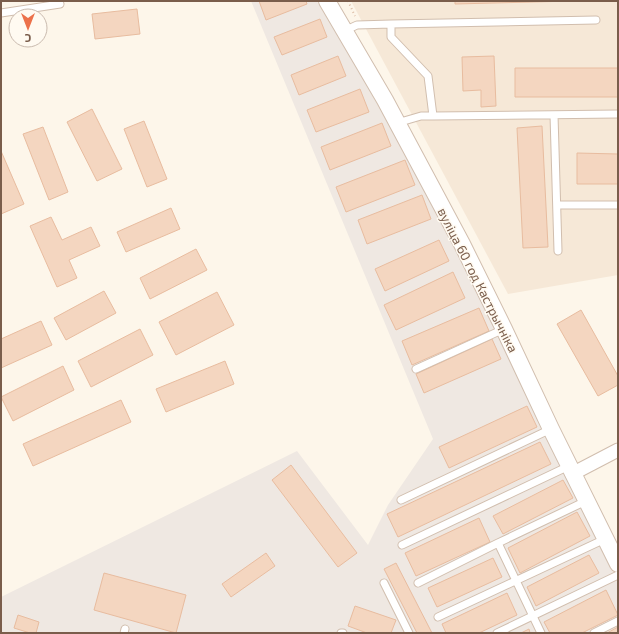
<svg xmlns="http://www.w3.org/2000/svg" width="619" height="634" viewBox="0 0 619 634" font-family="'Exo 2',sans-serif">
	<rect width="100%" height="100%" fill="#fdf6ea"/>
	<path fill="#f6e8d7" d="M351,1h267v274l-110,19z"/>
	<path fill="#efe8e2" d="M251,1h66l64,109 61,110 176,363v50h-617v-36l296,-146 71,94 20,-40 45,-66z"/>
	<path fill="#f4d6c0" stroke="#e8bc9f" d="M259,1h47l1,3 -41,16z
		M455,1h117l-117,3z
		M137,9l3,25 -45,5 -3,-25z
		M320,19l7,18 -45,18 -8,-18z
		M338,56l8,20 -47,19 -8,-20z
		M494,56l2,50 -15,1v-17l-18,1 -1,-34z
		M515,68h103v29h-103z
		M360,89l9,23 -53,20 -9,-22z
		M92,109l30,60 -25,12 -30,-59z
		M144,121l23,58 -20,8 -23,-58z
		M382,123l9,23 -61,24 -9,-23z
		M542,126l6,121 -25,1 -6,-120z
		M43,127l25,65 -19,8 -26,-66z
		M1,151l23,53 -23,10z
		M577,153l41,1v30h-41z
		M405,160l10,25 -69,27 -10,-25z
		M422,195l9,24 -64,25 -9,-24z
		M171,208l9,21 -54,23 -9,-20z
		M51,217l11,23 29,-13 9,19 -31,14 8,18 -20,9 -27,-61z
		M439,240l10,21 -64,30 -10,-22z
		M196,249l11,21 -57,29 -10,-21z
		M453,272l12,26 -69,32 -12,-25z
		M104,291l12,22 -50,27 -12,-22z
		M217,292l17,33 -58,30 -17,-33z
		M479,308l10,23 -77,34 -10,-24z
		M581,310l37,66v9l-20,11 -41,-72z
		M41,321l11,24 -51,23v-29z
		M140,329l13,26 -62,32 -13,-26z
		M492,339l9,20 -77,34 -8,-19z
		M225,361l9,23 -68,28 -10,-23z
		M63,366l11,24 -61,31 -12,-24z
		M121,400l10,22 -98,44 -10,-22z
		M527,406l10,21 -88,41 -10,-21z
		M540,442l11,22 -153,73 -11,-23z
		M291,465l66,88 -19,14 -66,-87z
		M563,480l10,18 -70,36 -10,-18z
		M577,512l13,24 -70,37 -12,-25z
		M479,518l11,24 -74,34 -11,-23z
		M266,553l9,13 -44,31 -9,-13z
		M589,555l10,18 -63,33 -9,-19z
		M493,558l9,19 -65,30 -9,-19z
		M396,563l36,70h-15l-33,-64z
		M104,573l82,22 -10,38 -82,-23z
		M606,590l12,25 -36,18h-32l-6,-11z
		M507,593l10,22 -38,18h-33l-4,-9z
		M355,606l41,14 -5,13h-24l-19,-7z
		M18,615l21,7 -3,11h-6l-16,-5z
		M618,627v6h-11z
		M529,629l1,4h-9z"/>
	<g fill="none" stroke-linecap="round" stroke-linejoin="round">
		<defs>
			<path id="service" d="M1,13l59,-9
				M391,24l205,-4
				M344,31l13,-6 34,-1v13l37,39 5,40h-12l-24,7
				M554,115l4,136
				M433,116l185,-2
				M557,205h61
				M416,369l88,-40
				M401,500l150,-71
				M498,543l88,-42
				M402,545l167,-79
				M384,583l25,50
				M418,583l80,-40 43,90
				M438,617l167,-78
				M124,633l1,-4
				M341,633h2
				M497,633l121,-58
				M594,633l24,-12"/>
			<path id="minor" d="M572,474l46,-24"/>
			<path id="tertiary" d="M327,1l58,99 77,144 42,85 47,100 67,135"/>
		</defs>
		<use href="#service" stroke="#d1beae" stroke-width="9"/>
		<use href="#minor" stroke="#d1beae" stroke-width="15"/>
		<use href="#tertiary" stroke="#d1beae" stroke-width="18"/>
		<path stroke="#dab9a2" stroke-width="2" stroke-dasharray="1 3" stroke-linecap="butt" d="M348,1l7,15"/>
		<use href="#service" stroke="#fff" stroke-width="7"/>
		<use href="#minor" stroke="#fff" stroke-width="13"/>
		<use href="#tertiary" stroke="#fff" stroke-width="16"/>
	</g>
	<g text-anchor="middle" stroke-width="3" stroke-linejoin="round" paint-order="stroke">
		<g font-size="13" fill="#7a5d4b" stroke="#fffaf1">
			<text transform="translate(478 280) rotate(63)" y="5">вуліца 60 год Кастрычніка</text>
		</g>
	</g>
	<rect width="619" height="634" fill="none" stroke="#7a5d4b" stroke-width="4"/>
	<g transform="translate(28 28) rotate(180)"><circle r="19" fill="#fffaf1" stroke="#cabbaf"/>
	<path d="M0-3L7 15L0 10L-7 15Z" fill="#ec714a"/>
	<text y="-6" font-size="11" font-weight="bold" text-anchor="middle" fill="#7a5d4b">С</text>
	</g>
</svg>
